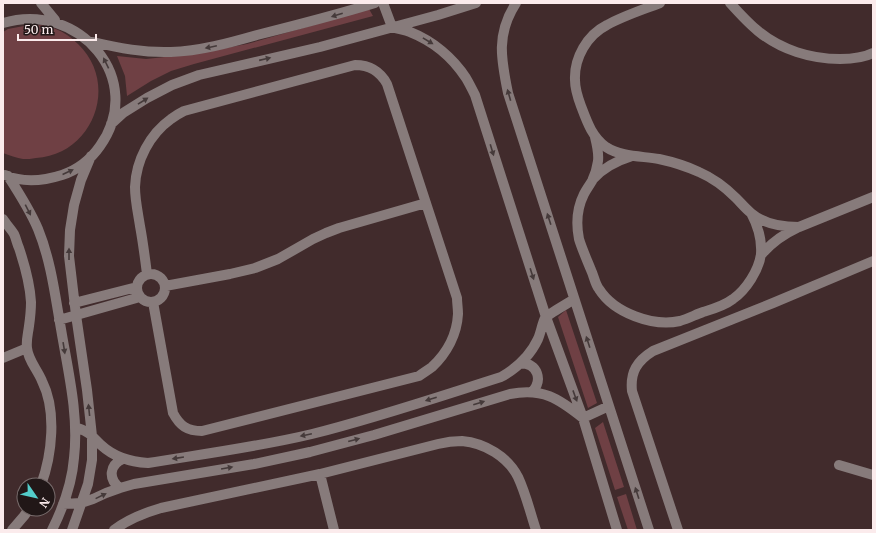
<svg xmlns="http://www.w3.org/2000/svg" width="876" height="533" viewBox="0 0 876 533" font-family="Merriweather,serif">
	<rect width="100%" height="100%" fill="#412b2c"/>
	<path fill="#6f4044" d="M369,9l4,7 -179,48 -23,7 -20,10 -24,15 -2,-20 -8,-20 29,3 47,-5 54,-10z
		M29,25c7,0 14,0 21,2 11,3 21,10 28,17 42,40 15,111 -42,114 -4,1 -9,1 -13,1 -6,-1 -14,-4 -20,-6v-121l5,-3z
		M566,310l31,93 -9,5 -30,-91z
		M603,422l21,65 -9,3 -20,-62z
		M626,494l11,36h-9l-11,-33z"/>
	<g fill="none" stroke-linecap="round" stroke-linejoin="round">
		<path stroke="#877b7b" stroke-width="10" d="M41,3l14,17
			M383,3l9,24c6,2 12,3 18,5 23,9 43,26 56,46 3,5 6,11 9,17l71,222 37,101 34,112
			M516,3c-20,31 -15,56 -8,90l141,437
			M660,3c-18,7 -37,13 -53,22 -20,10 -33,33 -32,55 0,9 3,18 6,26 6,16 11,31 25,41 15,10 36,9 53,12 14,3 27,7 40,13 14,6 26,15 37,26 5,5 9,10 15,15 13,11 31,14 48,14l74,-30
			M730,3c9,10 18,20 28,28 23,19 53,28 82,28 11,0 23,-1 33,-6
			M3,23c76,-23 144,57 97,123 -9,13 -23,24 -38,29 -19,6 -39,8 -57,0
			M93,42c26,6 51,11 78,10 29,-1 58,-9 86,-17 40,-10 79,-20 118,-32
			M111,124l12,-11 24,-15 25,-13 27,-10 121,-28 118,-32 38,-12
			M595,137c2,8 4,16 3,24 -1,7 -3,14 -6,20 -3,5 -6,9 -8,13 -7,14 -8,30 -5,45 3,10 8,21 12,31 3,6 4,14 8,19 15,24 54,38 81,32 7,-2 15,-6 23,-9 10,-3 21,-6 30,-13 13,-9 26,-29 28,-45 1,-15 -3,-28 -10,-41
			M8,176c11,17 22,34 30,53 13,32 17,66 23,100 7,42 18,86 13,129 -2,25 -11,50 -22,72
			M593,179c11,-12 23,-18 39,-23
			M3,219c3,5 8,10 11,15 2,4 3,10 5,14 6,18 11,36 12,54 0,8 -1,17 -2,24 -1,8 -3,14 -2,22 1,12 10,21 15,33 15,30 10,74 -1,104
			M761,255c11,-13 21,-20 36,-27
			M137 288a14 14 0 1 1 28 0a14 14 0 1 1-28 0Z
			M147,274c-2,-16 -4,-32 -7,-48 -2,-13 -5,-26 -5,-39 1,-27 15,-53 36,-68 4,-3 9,-6 13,-8l171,-46c15,0 25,6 32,19l70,214c0,5 1,10 1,16 -1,20 -11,39 -26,53 -4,3 -9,6 -13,9l-217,55c-15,0 -22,-5 -29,-18l-20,-111
			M165,286l65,-12 25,-6 23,-9 35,-20 13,-6 13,-5 87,-25
			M74,303l63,-16
			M59,320l81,-23
			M3,358l24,-10
			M521,363c17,1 22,17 11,29
			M75,427c6,2 12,4 17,9 3,3 6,6 9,9 13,12 29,17 47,18 55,-9 110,-16 164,-29 64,-16 126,-37 189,-57 16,-9 29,-21 37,-38 3,-7 4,-15 7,-21 3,-4 24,-15 29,-19
			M839,465l34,10
			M320,474l14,56
			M120,488c-12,-9 -11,-23 3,-29
			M63,504l18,-1 12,-4 13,-6 14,-5 14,-4 120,-20 56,-12 64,-17 136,-41c33,-6 48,4 73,24l26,-12
			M12,530l12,-14 5,-7
			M72,530l16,-46 4,-24v-24l-5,-46 -11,-75 -7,-59 1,-26 4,-25 7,-25 10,-24
			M114,530c14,-11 30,-17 47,-22l159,-34 118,-30c8,-2 16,-3 24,-3 23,2 46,16 56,36 8,17 12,35 18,53
			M678,530l-46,-139c-2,-19 5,-30 21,-40l120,-48 100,-42"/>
	</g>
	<defs><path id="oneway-solid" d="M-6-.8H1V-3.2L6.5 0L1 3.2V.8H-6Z"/></defs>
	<g fill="#453a3a">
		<use href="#oneway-solid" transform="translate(337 15) rotate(163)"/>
		<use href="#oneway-solid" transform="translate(428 41) rotate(31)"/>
		<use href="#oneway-solid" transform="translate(211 47) rotate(168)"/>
		<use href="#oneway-solid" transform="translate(265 59) rotate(-13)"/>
		<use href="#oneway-solid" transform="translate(106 63) rotate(-116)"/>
		<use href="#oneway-solid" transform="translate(509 95) rotate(-106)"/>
		<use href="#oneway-solid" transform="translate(143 101) rotate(-32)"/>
		<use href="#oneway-solid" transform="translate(492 150) rotate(73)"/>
		<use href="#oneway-solid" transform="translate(68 172) rotate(-25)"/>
		<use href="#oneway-solid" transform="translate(28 210) rotate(63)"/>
		<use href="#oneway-solid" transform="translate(549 219) rotate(-108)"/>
		<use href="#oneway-solid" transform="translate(69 254) rotate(-90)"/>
		<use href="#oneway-solid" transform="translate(532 274) rotate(72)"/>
		<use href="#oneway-solid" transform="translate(588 342) rotate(-108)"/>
		<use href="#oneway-solid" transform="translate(64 348) rotate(81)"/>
		<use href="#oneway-solid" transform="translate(575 396) rotate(70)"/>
		<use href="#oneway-solid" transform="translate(431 399) rotate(162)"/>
		<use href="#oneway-solid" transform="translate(479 403) rotate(-17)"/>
		<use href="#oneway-solid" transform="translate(89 410) rotate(-96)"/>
		<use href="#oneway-solid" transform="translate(306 435) rotate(168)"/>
		<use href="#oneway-solid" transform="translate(354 440) rotate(-15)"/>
		<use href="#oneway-solid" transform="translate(178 458) rotate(171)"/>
		<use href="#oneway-solid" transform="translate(227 468) rotate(-10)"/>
		<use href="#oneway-solid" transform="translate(637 493) rotate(-108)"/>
		<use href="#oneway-solid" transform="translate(101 496) rotate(-26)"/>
	</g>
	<rect width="876" height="533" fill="none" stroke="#fbebec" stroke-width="8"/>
	<g transform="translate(36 497) rotate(124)"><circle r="19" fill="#211717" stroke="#786c6c"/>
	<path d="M0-3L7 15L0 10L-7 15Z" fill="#53cdca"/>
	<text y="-6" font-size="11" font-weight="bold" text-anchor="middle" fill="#fbebec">N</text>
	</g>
	<path d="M18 34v6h78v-6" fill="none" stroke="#fbebec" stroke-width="2"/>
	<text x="24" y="34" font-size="12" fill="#fbebec" stroke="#211717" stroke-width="3" paint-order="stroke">50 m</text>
</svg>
